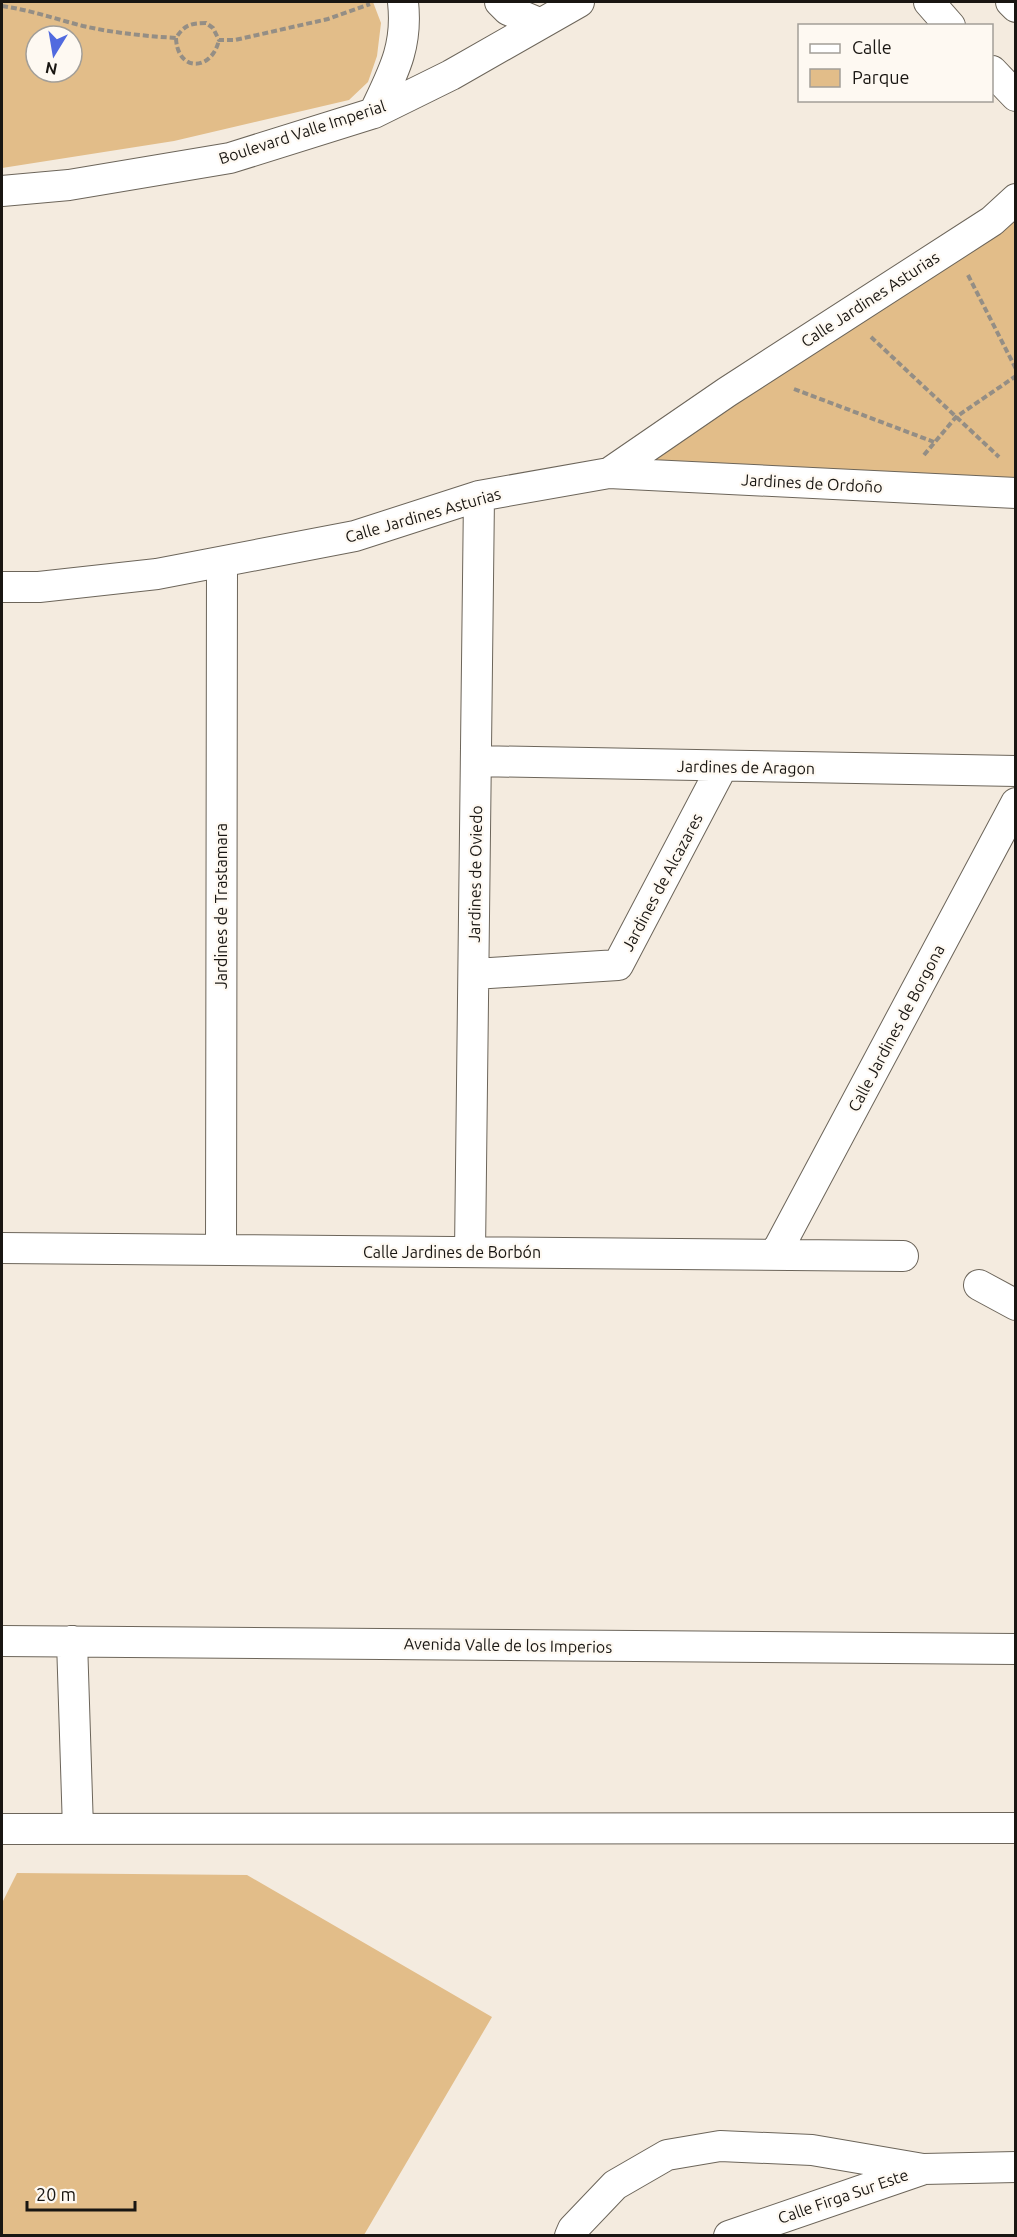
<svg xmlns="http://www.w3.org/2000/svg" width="1017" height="2237" viewBox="0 0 1017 2237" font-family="Ubuntu,sans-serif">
	<rect width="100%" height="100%" fill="#f4ebdf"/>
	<path fill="#e2bd89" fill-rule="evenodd" d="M2,2h371l8,21 -4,33 -9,26 -19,18 -175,41 -172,27zM36,36h36v36h-36z
		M1015,209v269l-392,-9z
		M17,1873l230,2 245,142 -128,218h-362v-332z"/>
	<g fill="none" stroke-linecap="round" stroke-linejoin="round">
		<defs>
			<path id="street" d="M500,2l8,8 31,13
				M929,2l21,24
				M1011,2l5,5
				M992,71l24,25
				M374,113c19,-40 34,-66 29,-111
				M2,191l67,-6 161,-27 144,-45 77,-38 128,-73
				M609,473l407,20
				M2,587h37l118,-13 198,-38 124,-40 130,-23 118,-81 265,-171 24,-22
				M476,761l540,10
				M474,974l144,-9 104,-198
				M2,1248l901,8
				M221,1250l1,-688
				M470,1252l9,-756
				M776,1253l240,-450
				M979,1285l37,20
				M2,1641l1014,8
				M72,1641l6,188
				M2,1829l1014,-1
				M570,2236l3,-7 42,-44 52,-30 53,-9 92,4 111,19 93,-2
				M729,2236l192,-66"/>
		</defs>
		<use href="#street" stroke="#6c655a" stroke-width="32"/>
		<path stroke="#948e85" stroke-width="4" stroke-dasharray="6 3" stroke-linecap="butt" d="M2,6c28,4 54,13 81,20 31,7 62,10 93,12 8,-13 15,-15 30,-15l7,5 6,12h16l93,-21 42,-15
			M176,38c1,33 35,35 43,2
			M968,275l48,94
			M871,337l128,120
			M794,389l140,53
			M924,455l32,-38 60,-41"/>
		<use href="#street" stroke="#fff" stroke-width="30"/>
	</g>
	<g text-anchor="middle" stroke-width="4.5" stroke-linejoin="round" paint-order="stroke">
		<g font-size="16" fill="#191612" stroke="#fef9f2">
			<text transform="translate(302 132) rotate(-18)" y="6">Boulevard Valle Imperial</text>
			<text transform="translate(870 299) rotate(-33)" y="6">Calle Jardines Asturias</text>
			<text transform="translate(812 483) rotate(3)" y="6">Jardines de Ordoño</text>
			<text transform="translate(423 515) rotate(-16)" y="6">Calle Jardines Asturias</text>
			<text transform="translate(746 767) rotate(1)" y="6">Jardines de Aragon</text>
			<text transform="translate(475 874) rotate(-89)" y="6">Jardines de Oviedo</text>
			<text transform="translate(662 882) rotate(-62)" y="6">Jardines de Alcazares</text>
			<text transform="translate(221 906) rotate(-90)" y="6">Jardines de Trastamara</text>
			<text transform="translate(896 1028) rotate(-62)" y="6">Calle Jardines de Borgona</text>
			<text x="452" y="1258">Calle Jardines de Borbón</text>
			<text transform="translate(508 1645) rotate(1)" y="6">Avenida Valle de los Imperios</text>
			<text transform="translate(843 2196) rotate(-19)" y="6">Calle Firga Sur Este</text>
		</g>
	</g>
	<rect width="1017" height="2237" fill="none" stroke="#191612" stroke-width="6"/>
	<rect x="798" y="24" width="195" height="78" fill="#fef9f2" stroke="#a29e98" stroke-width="1.5"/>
	<rect x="810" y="44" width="30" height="9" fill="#ffffff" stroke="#a29e98" stroke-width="1.5"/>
	<text x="852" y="54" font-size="18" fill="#191612">Calle</text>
	<rect x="810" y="69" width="30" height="18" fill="#e2bd89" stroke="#a29e98" stroke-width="1.5"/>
	<text x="852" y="84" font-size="18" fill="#191612">Parque</text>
	<g transform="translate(54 54) rotate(191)"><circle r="28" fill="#fef9f2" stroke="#a29e98" stroke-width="1.5"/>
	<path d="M0-4.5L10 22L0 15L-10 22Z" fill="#516adf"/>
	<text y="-9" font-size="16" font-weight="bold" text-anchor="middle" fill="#191612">N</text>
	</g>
	<path d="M27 2201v9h108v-9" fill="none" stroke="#191612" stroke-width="3"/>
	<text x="36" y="2201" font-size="18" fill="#191612" stroke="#fef9f2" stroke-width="4.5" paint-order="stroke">20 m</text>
</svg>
